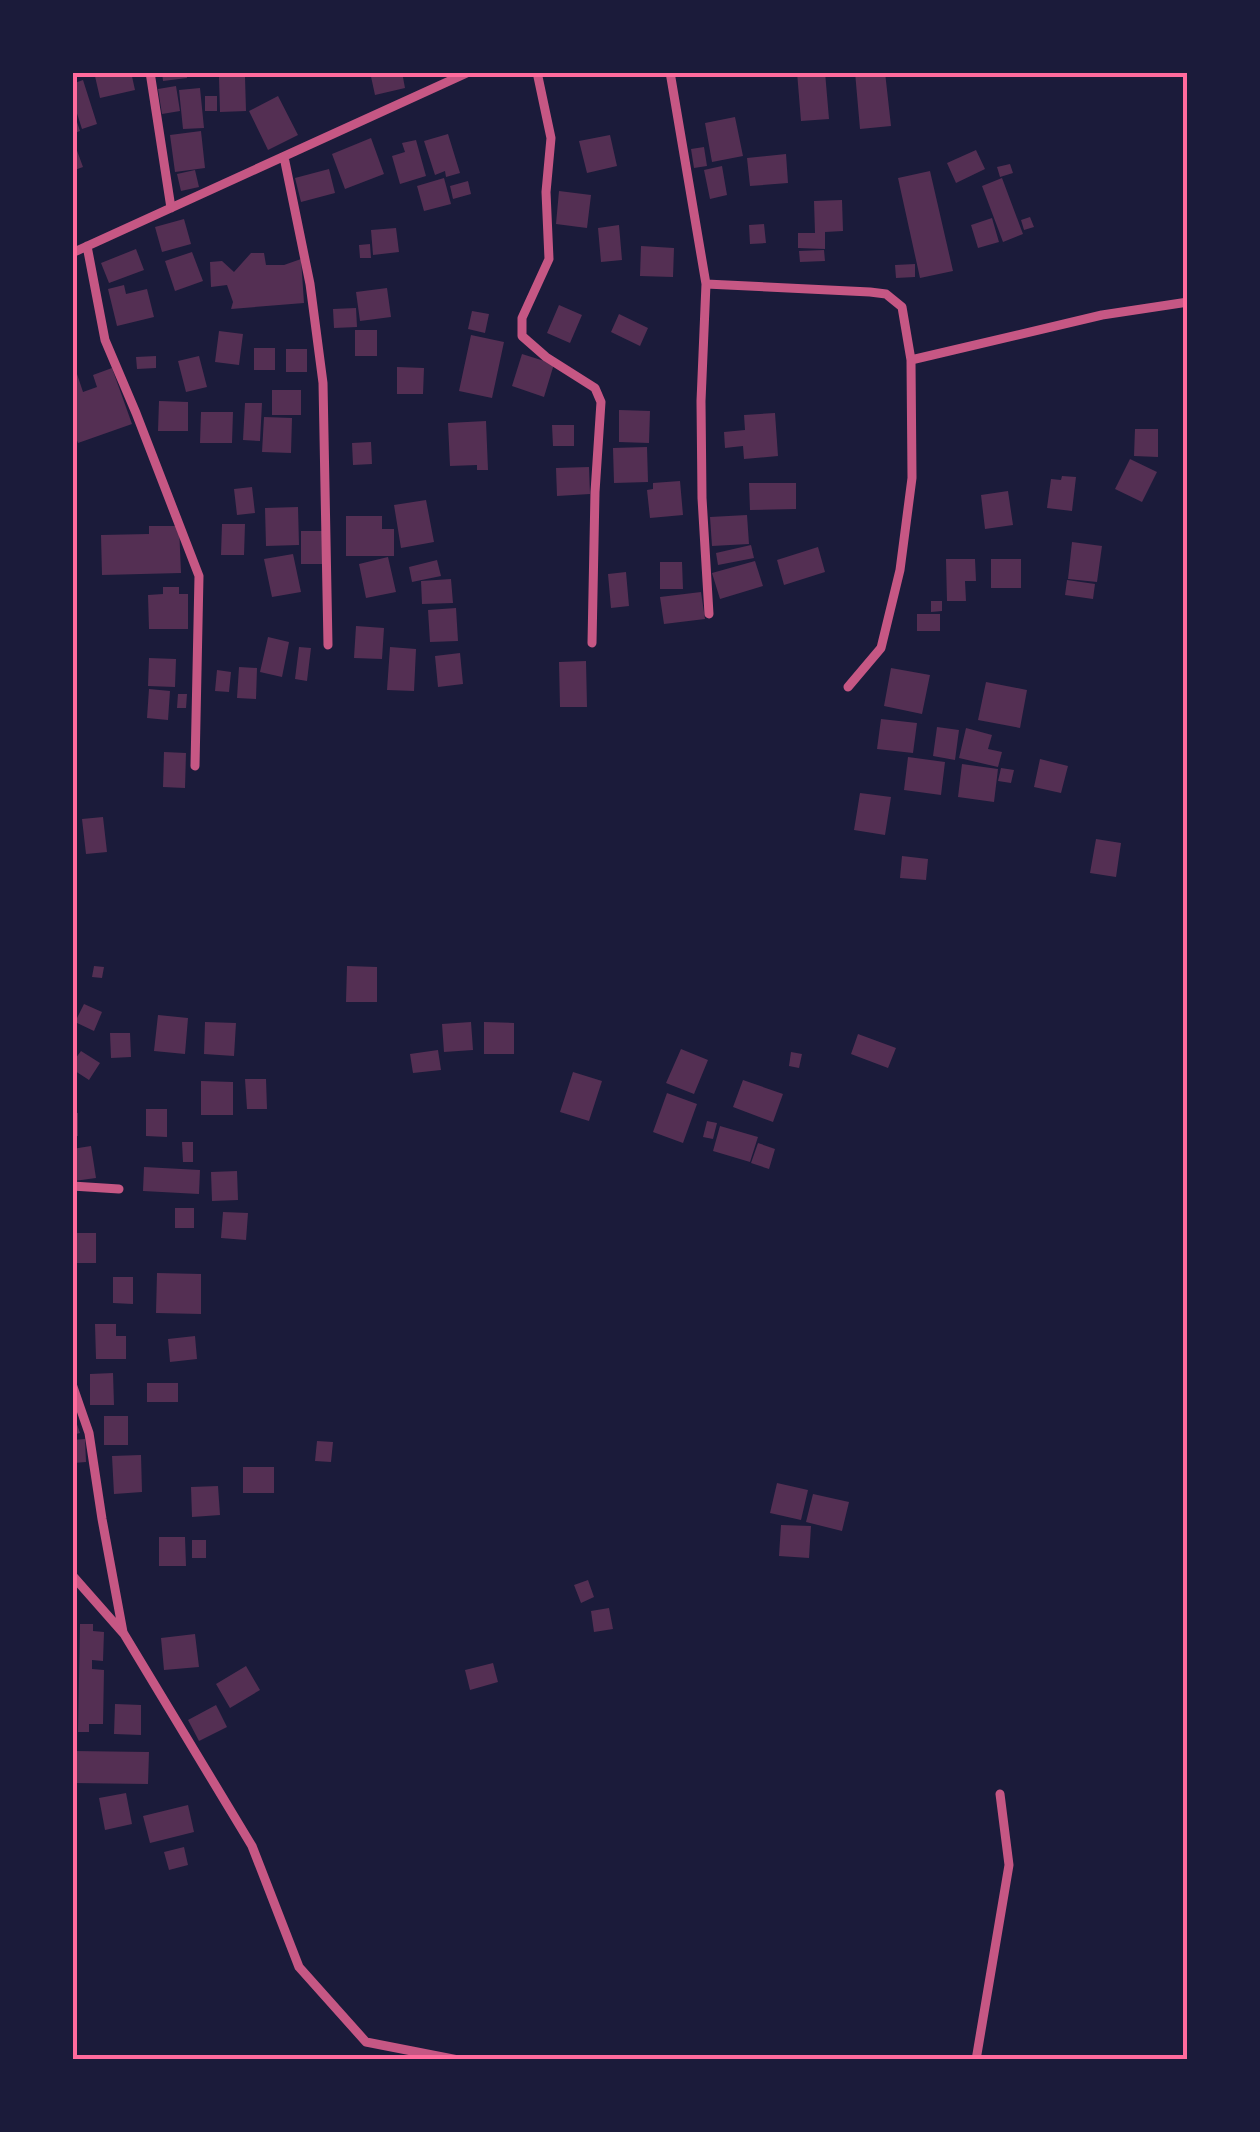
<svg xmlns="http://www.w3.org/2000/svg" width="1260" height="2132" viewBox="0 0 1260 2132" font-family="'Playfair Display',serif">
	<rect width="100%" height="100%" fill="#1b1b3a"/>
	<path fill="#542f53" d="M94,72h37l4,18 -35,8z
		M162,72h24l1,6 -24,3z
		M370,72h32l3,16 -30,7z
		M797,72h28l4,47 -28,2z
		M855,72h30l6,54 -31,3z
		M219,77h26l1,34 -26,1z
		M83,80l14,44 -15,5 -10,-31v-14z
		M176,86l4,25 -18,3 -4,-25z
		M200,88l4,40 -21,1 -4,-39z
		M205,96h12v15h-12z
		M278,96l20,39 -30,15 -19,-39z
		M73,110l7,21 -8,3v-23z
		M735,117l8,39 -31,6 -7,-39z
		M201,131l4,37 -30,4 -5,-37z
		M448,134l12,39 -14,4 -1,-6 -10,4 -11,-34z
		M610,135l7,31 -30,7 -8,-32z
		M72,137l11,30 -11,4z
		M371,138l13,36 -39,15 -13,-35z
		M416,140l10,36 -26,8 -8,-28 13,-4 -3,-9z
		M704,147l3,19 -13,2 -3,-19z
		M976,150l9,19 -29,14 -9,-20z
		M786,154l2,29 -38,3 -3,-28z
		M1010,164l3,9 -13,4 -3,-10z
		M722,166l5,29 -17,4 -6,-29z
		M329,169l6,24 -34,9 -6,-24z
		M195,170l4,17 -18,4 -4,-17z
		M930,171l23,100 -33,7 -22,-100z
		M444,178l7,26 -27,7 -7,-25z
		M1002,178l21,56 -20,8 -21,-56z
		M468,181l3,13 -18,5 -3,-13z
		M559,191l32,4 -4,33 -31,-4z
		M842,200l1,31 -18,1v17l-27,-1v-15h17l-1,-32z
		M1030,217l4,10 -10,3 -3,-10z
		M992,218l7,24 -21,6 -7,-23z
		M184,219l7,25 -29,8 -7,-25z
		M764,224l2,19 -16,1 -1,-19z
		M619,225l3,35 -21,2 -3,-34z
		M396,228l3,24 -26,3 -2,-25z
		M370,244l1,14h-11l-1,-13z
		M641,246l33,2 -1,29 -33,-1z
		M136,249l8,21 -35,13 -8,-20z
		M824,250l1,11 -25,1 -1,-11z
		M192,252l11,29 -28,10 -10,-30z
		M251,253h13l2,12h18l17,-6 3,44 -73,6 2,-7 -6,-17 -16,2 -1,-25 12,-1 12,11z
		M915,264v13l-19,1 -1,-13z
		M124,285l2,9 21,-5 7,28 -37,9 -9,-37z
		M387,288l4,29 -31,4 -4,-29z
		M559,305l23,10 -12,28 -23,-10z
		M356,308l1,19 -23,1 -1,-19z
		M472,311l17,3 -4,19 -17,-4z
		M619,314l29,14 -8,18 -29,-14z
		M355,330h22v26h-22z
		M219,331l24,3 -4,31 -24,-3z
		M471,335l33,7 -12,56 -33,-7z
		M254,348h21v22h-21z
		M286,349h21v23h-21z
		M522,354l32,10 -10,33 -32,-11z
		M156,356v12l-19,1 -1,-12z
		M199,356l8,31 -21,5 -8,-31z
		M397,367l27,1 -1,26h-26z
		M112,368l20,56 -54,19 -6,-15v-52l5,-2 6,18 14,-5 -4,-12z
		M272,390h29v25h-29z
		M159,401l29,1v29h-30z
		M245,403h17l-2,38 -17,-1z
		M619,410l31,1 -1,32 -30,-1z
		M201,412h32l-1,31h-32z
		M775,413l3,43 -34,3 -1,-13 -18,2 -1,-16 21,-2 -1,-15z
		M264,417l28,1 -1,35 -29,-1z
		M486,421l2,49h-11v-5l-27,1 -2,-43z
		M552,425h22v21h-21z
		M1135,429h23v28l-24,-1z
		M371,442l1,22 -19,1 -1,-22z
		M647,447l1,35 -34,1 -1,-35z
		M1130,459l27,13 -15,30 -27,-13z
		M589,467l1,27 -33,2 -1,-28z
		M1062,476l14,1 -4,34 -25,-3 4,-29 10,1z
		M680,481l3,34 -33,3 -3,-28 6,-1v-6z
		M749,483h47v26l-46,1z
		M252,487l3,26 -18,2 -3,-26z
		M1008,491l5,34 -28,4 -4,-34z
		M426,500l8,42 -33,6 -7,-43z
		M298,507l1,38 -33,1 -1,-38z
		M747,515l2,29 -37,2 -2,-29z
		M346,516h36v13h12v27h-48z
		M222,524h23l-1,31h-23z
		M149,526h30l2,47 -79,2 -1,-40 48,-1z
		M301,531h21v33h-21z
		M1072,542l30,4 -5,36 -29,-3z
		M751,545l3,13 -36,7 -2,-12z
		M818,547l7,25 -41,13 -7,-25z
		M293,554l8,38 -29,5 -8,-38z
		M388,557l8,35 -30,6 -7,-34z
		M946,559h29l1,22h-11l1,20h-19z
		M991,559h30v29h-30z
		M437,560l4,16 -29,6 -3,-15z
		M755,561l8,25 -43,13 -8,-26z
		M660,562h22l1,27h-23z
		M626,572l3,34 -18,2 -3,-34z
		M451,579l2,24 -31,1 -1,-23z
		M1067,580l28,4 -2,15 -28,-4z
		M163,587h16v7h9v35h-39l-1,-34 15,-1z
		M701,592l4,27 -41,5 -4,-27z
		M931,601h11v10l-11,1z
		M456,608l2,33 -28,1 -2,-32z
		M917,614h23v17h-23z
		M356,626l28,2 -2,31 -28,-1z
		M268,637l21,5 -7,35 -22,-5z
		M299,647l12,1 -4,33 -12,-2z
		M390,647l26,2 -2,42 -27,-1z
		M460,653l3,31 -25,3 -3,-31z
		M149,658l27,1 -1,28 -27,-1z
		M586,661l1,46h-27l-1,-45z
		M239,667l18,1 -1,31 -19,-1z
		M891,668l39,7 -8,39 -38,-8z
		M217,670l14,2 -2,20 -14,-1z
		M986,682l41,8 -7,38 -42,-8z
		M149,689l21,2 -2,29 -21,-2z
		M178,694h9l-1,14h-9z
		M881,719l36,4 -4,30 -36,-4z
		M937,727l22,3 -4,30 -22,-4z
		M966,728l26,7 -4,14 14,3 -4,15 -39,-9z
		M164,752l22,1 -1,35 -22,-1z
		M908,757l37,5 -4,33 -37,-5z
		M1040,759l28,7 -7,27 -27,-6z
		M962,764l36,5 -4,33 -36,-5z
		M1001,768l13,2 -3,13 -13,-2z
		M860,793l31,4 -6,38 -31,-5z
		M103,817l4,35 -21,2 -4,-35z
		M1096,839l25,4 -5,34 -26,-4z
		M902,856l26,3 -2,21 -26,-2z
		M94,966l10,1 -2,11 -10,-1z
		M347,966l30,1v35h-31z
		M84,1004l18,8 -8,19 -19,-9z
		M158,1015l30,3 -3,36 -31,-3z
		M205,1022l31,1 -2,33 -30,-2z
		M471,1022l2,28 -29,2 -2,-28z
		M484,1022l30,1v31h-30z
		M110,1033h20l1,24 -20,1z
		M858,1034l38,14 -8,20 -37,-14z
		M681,1049l27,11 -14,34 -28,-11z
		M438,1050l3,20 -28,3 -3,-19z
		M81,1051l19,12 -11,17 -17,-11v-6z
		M791,1052l11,2 -3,14 -10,-2z
		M573,1072l29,9 -13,40 -29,-9z
		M245,1079h21l1,30h-20z
		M743,1080l40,14 -10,28 -40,-15z
		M201,1081l32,1v33h-32z
		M667,1093l30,11 -14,39 -30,-11z
		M146,1109h21v28l-21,-1z
		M72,1113h6v23h-6z
		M707,1121l10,2 -4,16 -10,-2z
		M720,1126l38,11 -8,25 -37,-11z
		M182,1142h11v20h-10z
		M758,1143l17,6 -6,20 -18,-6z
		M91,1146l5,32 -22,3 -2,-32z
		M144,1167l56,3 -1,24 -56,-3z
		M237,1171l1,29 -26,1 -1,-29z
		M175,1208h19v20h-19z
		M223,1212l25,1 -2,27 -25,-2z
		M72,1233h24v30h-24z
		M157,1273l44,1v40l-45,-1z
		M113,1277h20v27l-20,-1z
		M95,1324h21v12h10v23h-30z
		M195,1336l2,23 -27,3 -2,-23z
		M113,1373l1,32h-24v-31z
		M147,1383h31v19h-31z
		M72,1410l8,23 -8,2z
		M104,1416h24v29h-24z
		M85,1439l1,23 -13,1 -1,-23z
		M317,1441l16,1 -2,20 -16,-1z
		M141,1455l1,37 -28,2 -2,-38z
		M243,1467h31v26h-31z
		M777,1483l31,7 -7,30 -31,-7z
		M218,1486l2,29 -28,2 -1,-30z
		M813,1494l36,8 -7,29 -36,-9z
		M781,1525l30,1 -2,32 -30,-2z
		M159,1537h26l1,29h-27z
		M192,1540h14v18h-14z
		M588,1580l6,17 -13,6 -7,-18z
		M609,1608l4,21 -19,3 -3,-21z
		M80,1624h13v7l11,1 -1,29 -11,-1v9l12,1 -1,54h-14v8h-11z
		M195,1634l4,33 -35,3 -3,-32z
		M493,1663l5,19 -28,8 -5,-20z
		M246,1666l14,24 -30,18 -14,-24z
		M115,1704l26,1v30l-27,-1z
		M216,1705l11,22 -28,14 -11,-21z
		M73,1751l76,1 -1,32 -75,-1z
		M126,1793l6,31 -27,6 -6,-32z
		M188,1805l6,27 -44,11 -7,-27z
		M184,1847l4,18 -19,5 -5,-18z"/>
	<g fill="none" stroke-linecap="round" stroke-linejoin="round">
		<path stroke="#c65784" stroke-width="9" d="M150,72l21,136
			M537,72l14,66 -5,54 3,67 -27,59v18l24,21 49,31 6,14 -6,90 -3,151
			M670,72l36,212 -5,117 1,97 7,116
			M284,157l26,127 13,99 5,262
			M87,246l18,94 31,73 63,163 -4,190
			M72,253l397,-181
			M706,284l164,8 16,2 16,13 9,53 1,118 -12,92 -19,78 -33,39
			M911,360l191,-45 86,-13
			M72,1186l47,3
			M72,1384l17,49 13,86 21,113
			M72,1575l52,59 128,212 47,121 67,75 92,18
			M976,2060l33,-195 -9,-71"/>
	</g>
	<rect width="1260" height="2132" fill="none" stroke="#1b1b3a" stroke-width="150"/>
	<rect x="75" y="75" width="1110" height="1982" fill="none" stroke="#ff6b9d" stroke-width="4"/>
</svg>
